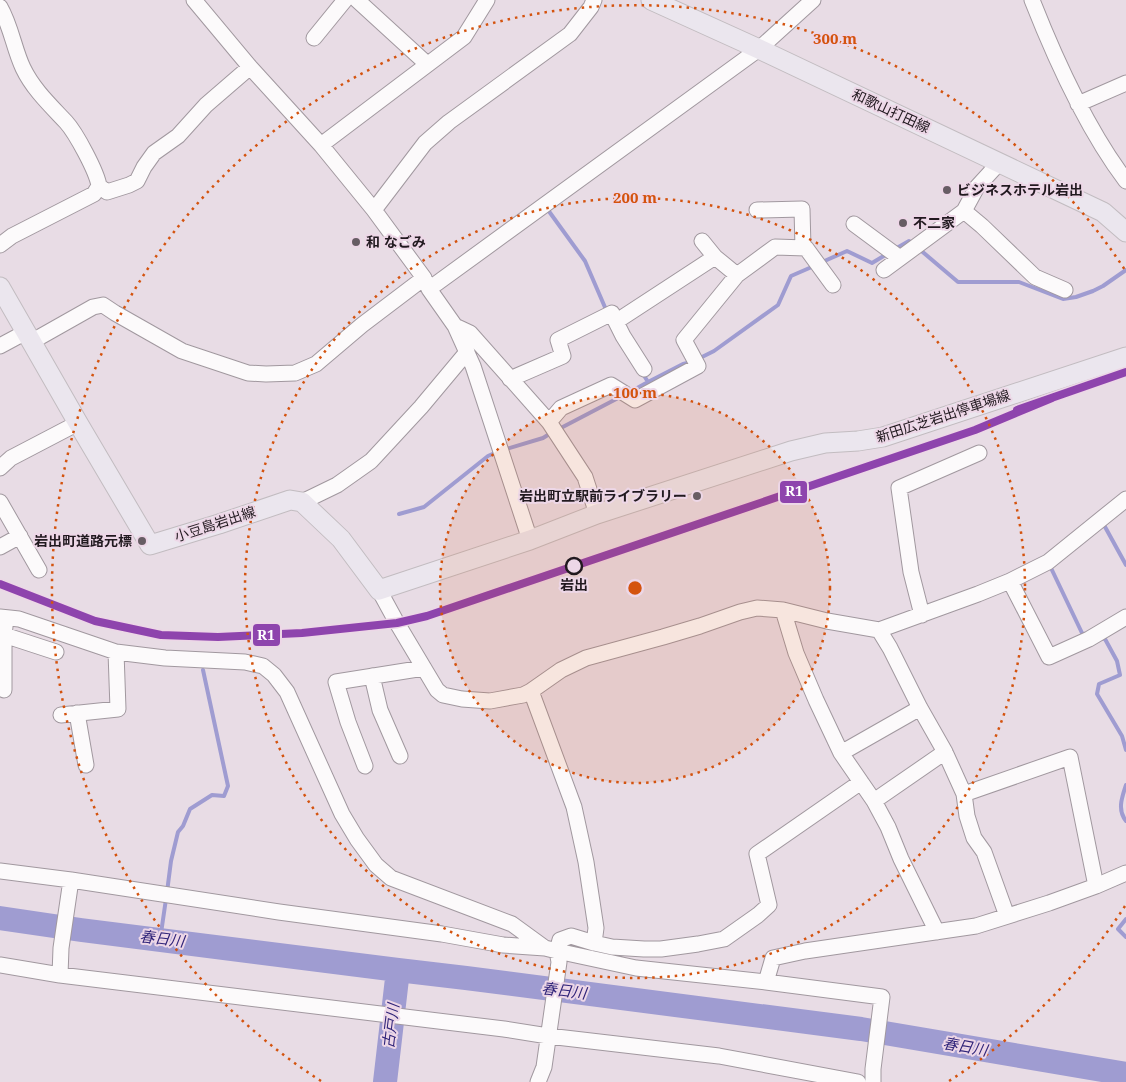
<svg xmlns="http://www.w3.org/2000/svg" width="1126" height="1082" viewBox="0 0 1126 1082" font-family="'Noto Serif','Noto Sans JP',serif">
	<rect width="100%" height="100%" fill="#e8dce5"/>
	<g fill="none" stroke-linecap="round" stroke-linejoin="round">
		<path stroke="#9f9cd1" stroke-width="4" d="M548,210l37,51 22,51
			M918,248l40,34h61l44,17 13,-2 17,-6 10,-5 23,-16
			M895,249l14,-8 3,3
			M820,263l27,-12 25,12 15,-9
			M698,359l16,-8 64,-46 13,-29 23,-10
			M648,382l35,-18 9,-2
			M630,392l18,-10 -5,-8
			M557,430l65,-34
			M503,450l40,-12 8,-5
			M399,514l25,-7 64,-51 9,-4
			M1104,525l22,40
			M1051,568l31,65 5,2
			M1099,638l6,1 12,22 3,14 -21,9 -2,10 25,42 4,14
			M1126,785c-4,12 -9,25 0,36
			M167,892l4,-31 7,-29 5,-6 7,-17 22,-14 12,1 4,-10 -25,-116
			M1126,919l-8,10 8,8
			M160,940l6,-41"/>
		<path stroke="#9f9cd1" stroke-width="24" d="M0,918l81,12 317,40 68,8 395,51 265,45
			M385,1082l13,-112"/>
		<defs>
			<path id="minor" d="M194,0l56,67 71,78 53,65 50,68 5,11 26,37 18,40 57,174
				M357,0l70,64
				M1032,0c24,61 54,128 94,181
				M0,7c11,19 14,42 23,61 10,21 27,37 43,54 10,11 31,50 33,64
				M314,38l31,-38
				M1078,104l48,-21
				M321,145l143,-108 23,-37
				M374,210l51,-67 24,-21 121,-88 21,-27 3,-7
				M757,210l45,-1 1,39
				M964,211l18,15 53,51 30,13
				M854,224l46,34
				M702,241l13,16 22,18
				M0,245l12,-9 82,-42 5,-8 8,6 22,-7 8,-4 7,-14 10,-14 24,-17 28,-31 44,-38
				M884,270l80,-59 13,-24 22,-24
				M429,289l330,-240 54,-49
				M612,314l11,22 21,33
				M617,321l98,-64
				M455,326l15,7 79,89 36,55 12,37
				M31,342l62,-35 10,-2 12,8 67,38 66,22 18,1 29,-1 21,-9 46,-39 62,-47
				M0,346l26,-14
				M510,379l53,-23 -5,-16 54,-27
				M549,422l12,-14 50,-23 24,15 63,-34 -14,-26 53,-65 38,-28 31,1 27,37
				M0,468l11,-10 67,-35
				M0,502l39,68
				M302,502l35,-17 34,-24 50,-54 46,-55
				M0,547l20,-11
				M1010,581l39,76 40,-18 37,-22
				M379,590l18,33 40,67 6,5 19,4 28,2 33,-6 8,-4 30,-21 25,-12 77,-21 37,-11 40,-14 17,-4 26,2 44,11 52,9 99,-36 32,-13 38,-19 78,-63
				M783,610l13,43 20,47 25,53 33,48 14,26 13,32 36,73
				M922,615l-11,-43 -12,-84 80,-35
				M0,617l19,2 97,33 49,6 80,4 18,4 11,9 13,17 55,122 15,25 19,26 15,13 121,46 33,24 12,3 79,17 130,14 116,15 -9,72v13
				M879,630l11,18 30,60 25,44 19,42 3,22 7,22 10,14 23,64
				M4,635l52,17
				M372,676l8,34 20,46
				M4,690v-55l2,-17
				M531,691l43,116 12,55 10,66 -2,15 -23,-7 -11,4 -3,11 2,11 -15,105 -6,15
				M77,713l9,52
				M61,715l57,-6 -2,-57
				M841,753l79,-45
				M365,766l-17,-44 -12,-40 88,-14
				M964,794l106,-37 26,129
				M874,801l71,-49
				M0,871l71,9 208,32 163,22 61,11 42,3
				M594,943l18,4 32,2h17l37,-5 26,-5 34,-24 11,-10 -12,-51 104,-72
				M0,965l60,10 444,54 44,7 171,20 139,26
				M60,975l1,-27 10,-68
				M766,982l7,-24 32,-7 171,-25 73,-23 47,-17 30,-13"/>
			<path id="major" d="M651,0l108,49 344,163 23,20
				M0,287l78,136 72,122 69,-21 71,-24 12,2 39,37 38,51 151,-50 67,-26 194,-63 34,-8 33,-2 25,-4 243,-80"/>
		</defs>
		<use href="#minor" stroke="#a1989f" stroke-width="17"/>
		<use href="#major" stroke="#c2bcc0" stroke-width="21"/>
		<use href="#minor" stroke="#fcfafb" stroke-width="15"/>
		<use href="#major" stroke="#ebe6ee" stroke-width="19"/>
		<defs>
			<path id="rail-1" d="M1017,410l109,-38
				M0,584l95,37 66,14 57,2 84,-4 95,-10 30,-7 548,-186 77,-32"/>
		</defs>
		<use href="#rail-1" stroke="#edd7e7" stroke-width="11"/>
		<use href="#rail-1" stroke="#8e44ad" stroke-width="8"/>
	</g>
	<circle cx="635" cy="588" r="195" fill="#d4530e" fill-opacity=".12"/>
	<g fill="none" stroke="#d4530e" stroke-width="2.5" stroke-dasharray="2.5 5">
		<circle cx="635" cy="588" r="195"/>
		<circle cx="635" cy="588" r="390"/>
		<path d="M1125 906A584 584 0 0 1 949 1081M321 1081A584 584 0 1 1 1125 270"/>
	</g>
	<g fill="#675d64" stroke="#edd7e7" stroke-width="2">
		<circle cx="947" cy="190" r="5"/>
		<circle cx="903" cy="223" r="5"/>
		<circle cx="356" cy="242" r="5"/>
		<circle cx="697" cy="496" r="5"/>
		<circle cx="142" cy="541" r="5"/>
	</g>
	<circle fill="#edd7e7" stroke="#21191f" stroke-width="2.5" cx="574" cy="566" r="8"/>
	<g text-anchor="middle" stroke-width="4" stroke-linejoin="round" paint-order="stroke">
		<g font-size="14" fill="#21191f" stroke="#edd7e7">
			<text transform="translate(891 111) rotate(25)" y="5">和歌山打田線</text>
			<text transform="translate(943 416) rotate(-18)" y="5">新田広芝岩出停車場線</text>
			<text transform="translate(215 524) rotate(-18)" y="5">小豆島岩出線</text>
		</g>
		<g font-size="14" font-weight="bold" fill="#21191f" stroke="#edd7e7" text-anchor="start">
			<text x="957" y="195">ビジネスホテル岩出</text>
			<text x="913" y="228">不二家</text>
			<text x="366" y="247">和 なごみ</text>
			<text x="687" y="501" text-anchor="end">岩出町立駅前ライブラリー</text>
			<text x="132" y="546" text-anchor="end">岩出町道路元標</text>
		</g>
		<g font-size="14" font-weight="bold" fill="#21191f" stroke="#edd7e7">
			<text x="574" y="590">岩出</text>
		</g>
		<g font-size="15" font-style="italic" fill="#302479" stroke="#edd7e7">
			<text transform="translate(162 939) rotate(7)" y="5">春日川</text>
			<text transform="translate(564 991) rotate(7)" y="5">春日川</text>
			<text transform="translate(391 1026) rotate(-83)" y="5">古戸川</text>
			<text transform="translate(965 1047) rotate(10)" y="5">春日川</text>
		</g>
	</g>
	<circle cx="635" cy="588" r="8" fill="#d4530e" stroke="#edd7e7" stroke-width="2.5"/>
	<g font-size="15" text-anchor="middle" font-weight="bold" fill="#d4530e" stroke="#edd7e7" stroke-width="4" stroke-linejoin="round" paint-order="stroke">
		<text x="835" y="44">300 m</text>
		<text x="635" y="203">200 m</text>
		<text x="635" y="398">100 m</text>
	</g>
	<g stroke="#edd7e7" stroke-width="2">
		<rect x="779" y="480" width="29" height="24" rx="5" fill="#8e44ad"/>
		<rect x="252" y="623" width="29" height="24" rx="5" fill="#8e44ad"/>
	</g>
	<g font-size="14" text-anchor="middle" font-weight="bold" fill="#fff">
		<text x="794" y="496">R1</text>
		<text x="266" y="640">R1</text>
	</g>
</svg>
